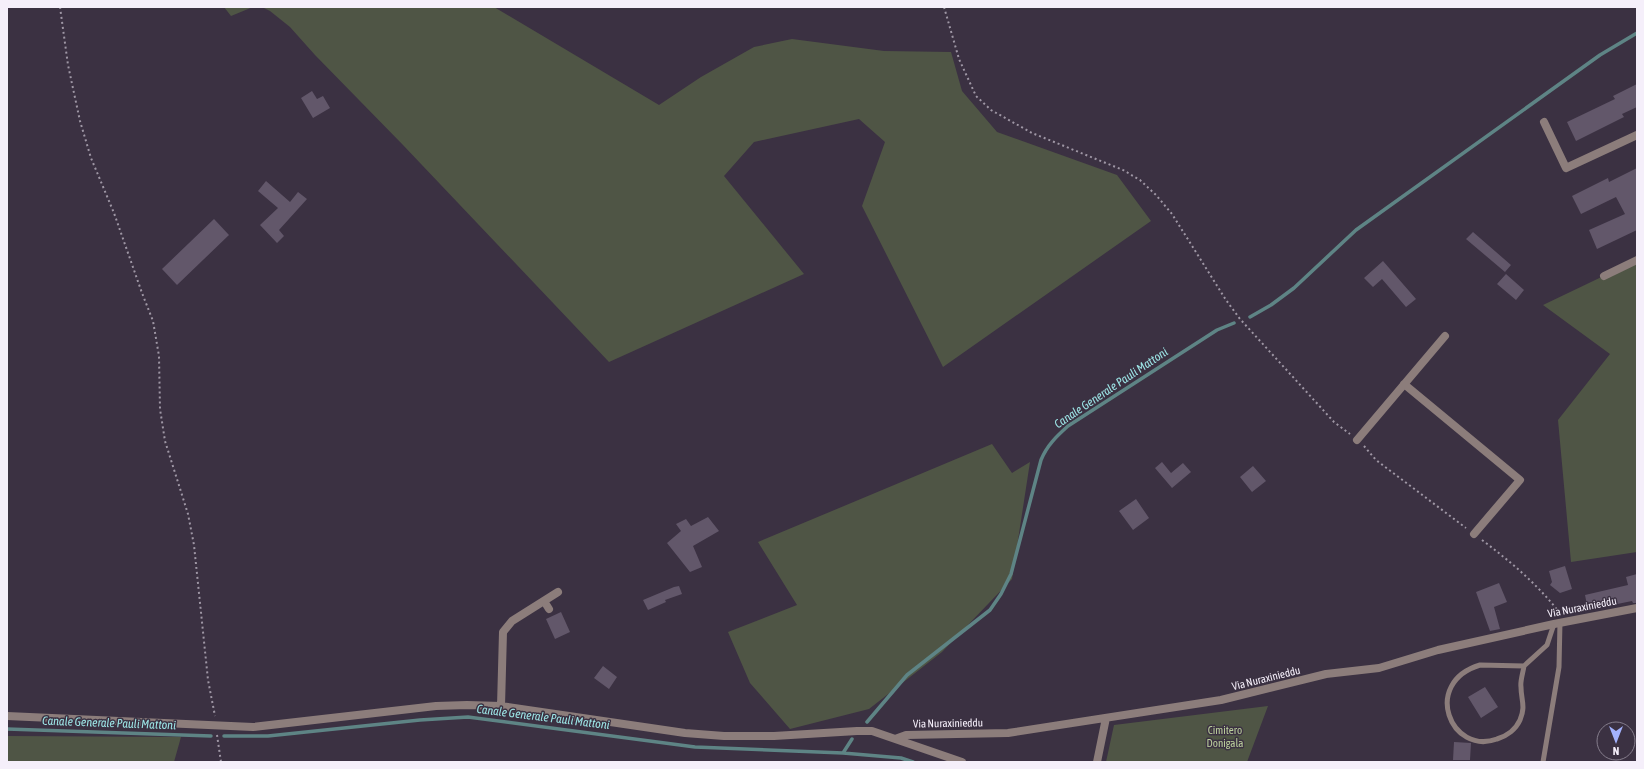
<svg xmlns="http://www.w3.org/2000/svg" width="1644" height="769" viewBox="0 0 1644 769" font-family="'Asap Condensed',sans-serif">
	<rect width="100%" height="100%" fill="#3b3142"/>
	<path fill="#4f5545" d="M224,7h29l-22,9z
		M262,7h232l165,98 42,-28 53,-30 38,-8 92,12 67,1 11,39 35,41 120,43 34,46 -208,146 -81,-161 23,-64 -26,-23 -105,23 -30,34 80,98 -195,88 -206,-217 -88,-90 -25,-28 -20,-16z
		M1637,260v292l-66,10 -13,-142 52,-66 -67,-49z
		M992,444l20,29 18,-11 -18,117 -70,73 -73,57 -79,20 -40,-46 -22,-51 69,-27 -39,-63z
		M1268,706l-21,56h-141l8,-37z
		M7,736l174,1 -7,25h-167z"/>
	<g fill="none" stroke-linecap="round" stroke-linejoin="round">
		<path stroke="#5e8485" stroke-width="3.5" d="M1250,317l21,-12 23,-17 62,-58 244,-175 37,-22
			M867,722l40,-47 83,-65 11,-16 10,-20 30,-114c6,-15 16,-24 27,-34l149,-96 17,-7
			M7,729l204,7
			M224,736h44l152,-16 48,-3 227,30 148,6 58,5 12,4
			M843,753l9,-14"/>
	</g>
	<path fill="#62576a" d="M1637,84v23l-15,7 2,3 -48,24 -9,-19 48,-23 -2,-3z
		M312,91l5,8 6,-3 7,12 -17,10 -12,-20z
		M1637,168v62l-40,19 -8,-19 36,-16 -9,-17 -35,17 -9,-18 36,-18 1,4z
		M266,181l24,21 8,-10 9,7 -28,31 5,6 -7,7 -17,-18 18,-17 -20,-17z
		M214,219l15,16 -52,50 -15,-16z
		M1473,232l38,33 -6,7 -39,-33z
		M1383,261l33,38 -10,8 -24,-28 -9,8 -9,-9z
		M1506,274l18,16 -8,10 -19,-16z
		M1162,462l9,11 12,-10 8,9 -19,16 -17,-20z
		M1253,466l13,15 -14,11 -12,-15z
		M1136,499l13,19 -16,12 -14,-19z
		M708,517l11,14 -26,15 9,21 -12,5 -23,-29 14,-12 -5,-7 10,-5 5,7z
		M1565,566l7,23 -12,4 -10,-8 2,-3 -3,-11z
		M1637,574v29h-4l-1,-2 -44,9 -3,-15 43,-10 -2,-8z
		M1499,583l8,19 -13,5 6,22 -10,2 -14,-39z
		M679,586l3,8 -17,6 1,2 -18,8 -5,-10 31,-13z
		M561,612l9,20 -15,7 -9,-20z
		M603,666l14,11 -8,12 -15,-11z
		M1485,687l13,20 -17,11 -13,-21z
		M1454,742l17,1 -1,17h-17z"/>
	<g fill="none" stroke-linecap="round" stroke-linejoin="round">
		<path stroke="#9f97a5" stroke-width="2" stroke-dasharray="2 3" stroke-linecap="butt" d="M60,7l8,58 12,56 11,37 23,55 28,80 11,28 6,35 1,53 5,32 23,73 6,31 14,135 7,36
			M944,7l15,52 17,37 15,14 41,23 91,37 17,10 16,15 16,19 54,86 14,19 94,103 16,12
			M1364,446l12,14 90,68
			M1482,540c29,22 55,44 77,72
			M217,735l4,27"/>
		<path stroke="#8c7d7b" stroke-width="5" d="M1480,665l44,1c-1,7 -4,15 -3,21 0,13 5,19 -1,33 -4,9 -13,16 -23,19 -46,17 -76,-56 -17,-74z
			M1524,666l23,-21 7,-21
			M1543,762l16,-95 1,-45"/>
		<path stroke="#8c7d7b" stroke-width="8" d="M1544,122l22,46 71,-33
			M1604,276l33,-16
			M1404,384l116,96 -46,54
			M1357,440l88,-104
			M544,601l5,8
			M501,706l2,-74 9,-11 46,-29
			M7,716l246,11 183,-21 31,-1 34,1 184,27 39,3h50l83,-5h15l90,31
			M895,739l11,-4 102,-2 213,-33 105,-26 53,-6 59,-18 116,-26 83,-16
			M1097,762l9,-44"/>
	</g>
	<g text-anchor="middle" stroke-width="3" stroke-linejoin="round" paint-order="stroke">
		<g font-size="11" fill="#f5effa" stroke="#3b3142">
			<text transform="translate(1582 607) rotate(-11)" y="4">Via Nuraxinieddu</text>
			<text transform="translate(1266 678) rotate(-14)" y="4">Via Nuraxinieddu</text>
			<text transform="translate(948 723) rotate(-1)" y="4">Via Nuraxinieddu</text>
		</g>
		<g font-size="11" fill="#bdd19d" stroke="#3b3142">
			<text x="1225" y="734">Cimitero<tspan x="1225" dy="13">Donigala</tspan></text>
		</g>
		<g font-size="12" font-style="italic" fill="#9de6e7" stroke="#3b3142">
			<text transform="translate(1111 388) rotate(-34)" y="4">Canale Generale Pauli Mattoni</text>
			<text transform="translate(543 717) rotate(7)" y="4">Canale Generale Pauli Mattoni</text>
			<text transform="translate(109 723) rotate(2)" y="4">Canale Generale Pauli Mattoni</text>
		</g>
	</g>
	<rect width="1644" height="769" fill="none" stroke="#f5effa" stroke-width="16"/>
	<g transform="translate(1616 741) rotate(180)"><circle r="19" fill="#3b3142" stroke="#857d8c"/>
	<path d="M0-3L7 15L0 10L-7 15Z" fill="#a3b2fd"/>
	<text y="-6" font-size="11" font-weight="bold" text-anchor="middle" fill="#f5effa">N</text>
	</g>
</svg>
